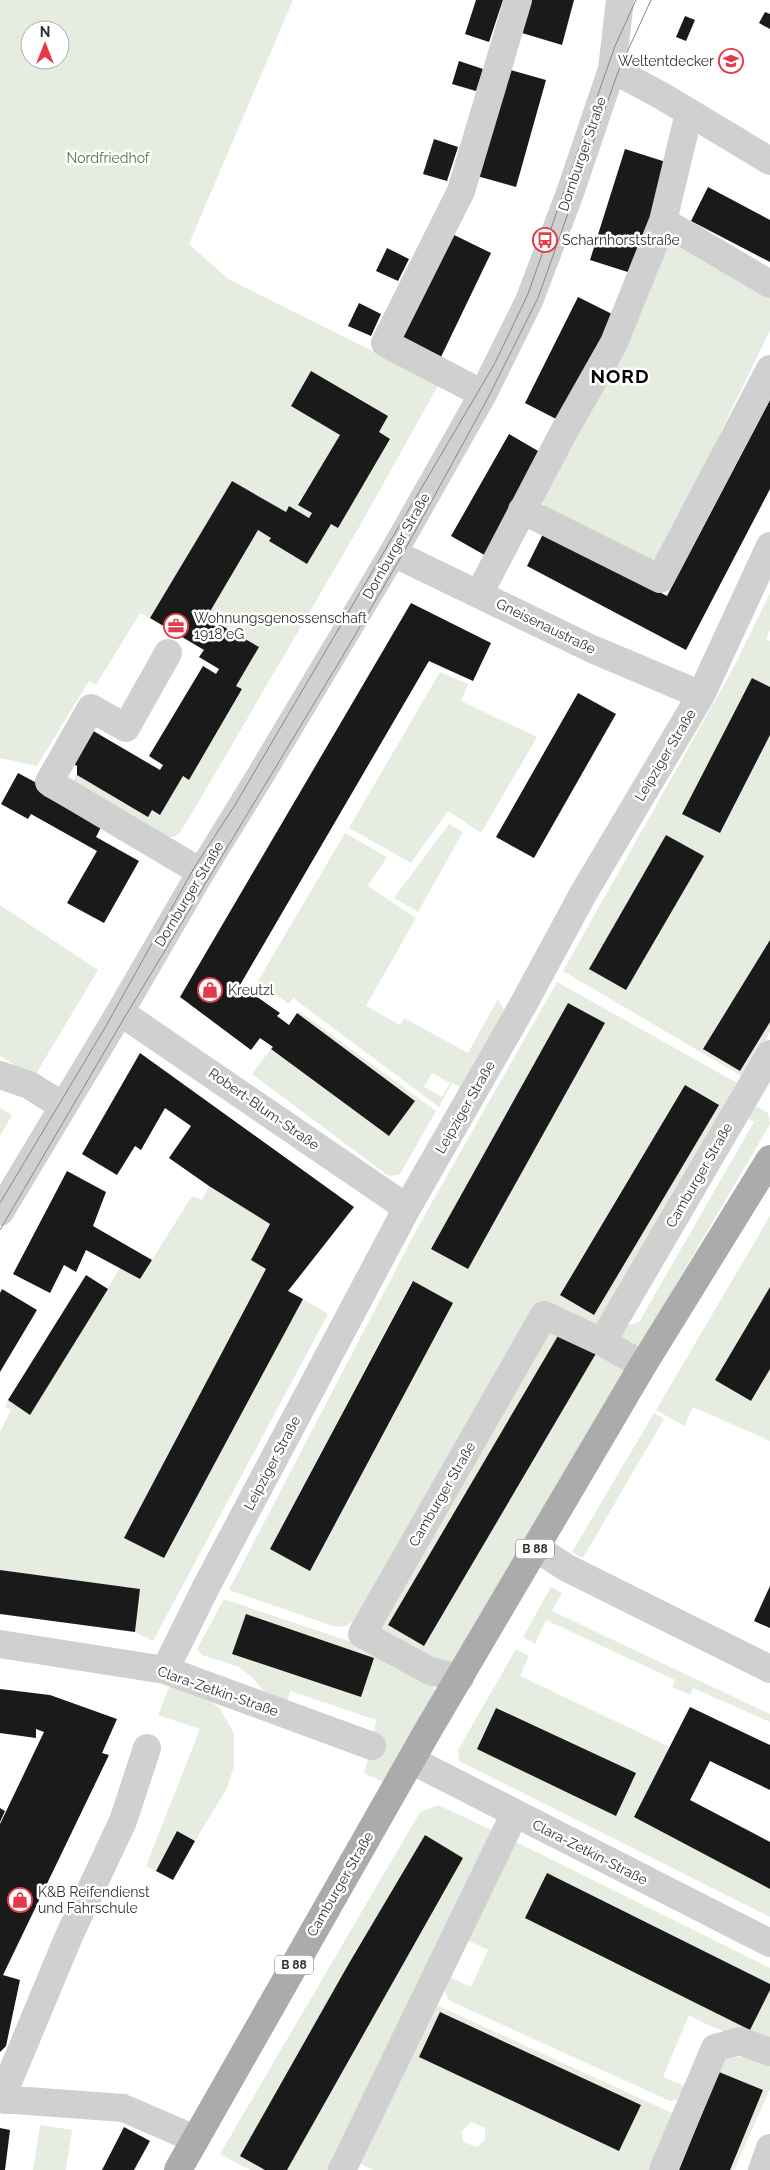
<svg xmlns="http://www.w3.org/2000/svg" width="770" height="2170" viewBox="0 0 770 2170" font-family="Raleway,sans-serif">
	<rect width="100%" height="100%" fill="#fff"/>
	<path fill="#e6ecdf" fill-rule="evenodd" d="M0,0h293l-104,244 39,35 211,105 -81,145 -160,274 -19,31 -6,3h-7l-95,-52 6,-10 71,41 4,-6 8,5 23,-39 6,4 53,-90 -6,-4 22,-39 -38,-23 -3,3 -12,-7 53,-90 13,8 -2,3 38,23 24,-40 7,4 52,-88 -11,-8 9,-16 -77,-45 -20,35 49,29 -42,69 14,9 -3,5 -20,-12 -3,6 -54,-31 -82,137 -10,-5 -44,72 -7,-4 -52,85 -37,-8zM30,30h30v30h-30z
		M666,238l104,53v39l-107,221 -7,8 -10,3 -101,-52 -3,-12z
		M770,593v37l-4,9 4,2v46l-18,-9 -32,155 50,-98v205l-66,109 36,22 30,-49v10l-27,45 -180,-106 172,-306zM666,835l38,21 -78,134 -37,-21z
		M440,672l28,12 -7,17 76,36 -56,96 -33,-22 -37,52 -62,-35z
		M449,824l14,8 -45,80 -24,-14z
		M345,833l42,24 -19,29 48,32 -50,88 34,19 4,-7 64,35 30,-54 6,11 -44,77 -8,-4 -13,24 -146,-109 -4,6 -31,-23zM432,1073l18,10 -8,14 -18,-10z
		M0,905l98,65 -64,107 -34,-21z
		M557,982l182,102 -142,242 -48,-22 -191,314 -12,8 -10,1 -107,-37 190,-365zM568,1003l37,20 -138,246 -36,-20zM685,1085l34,20 -125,210 -34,-21zM412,1281l41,22 -143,267 -40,-21z
		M299,1011l137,100 -36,63 -9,2 -5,-2 -134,-100 19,-25 118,87 26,-35 -118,-88z
		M752,1104l16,9 2,11 -129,220 -8,3 -8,-1 -11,-17 25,-7 115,-200 -15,-9z
		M0,1108l12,7 -12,21z
		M209,1186l61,38 -19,36 15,9 -142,269 40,20 139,-259 25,15 -175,327 -18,-9 5,-43 -140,-19v-138l11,-22 -6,-3 3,-7 22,15 90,-147 20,11 52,-83 10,4z
		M770,1216v71l-55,93 36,21 19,-32v72l-77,-34 -9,19 -28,-16z
		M552,1326h10l61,34 3,10 -174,296 -9,2 -63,-32 -6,-9 -1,-7 165,-283 6,-7zM562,1329l35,21 -173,296 -36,-21z
		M654,1413l10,6 -81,139 -11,-6z
		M551,1587l11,6 -10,18 218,103v8l-77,-34 -3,7 -18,-8 3,-7 -129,-60 -11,24 -12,-7z
		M224,1599l145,49 15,14 47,18 5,13 -52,89 -20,-9 8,-27 4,-26 -86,-29 -4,16 -13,-5 -20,-24 -14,-11 -37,-12 -5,-6zM246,1614l128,44 -13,39 -129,-43z
		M516,1649l13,7 -9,20 150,71 -36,70 136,72v28l-311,-156 -1,-11zM496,1708l120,108 -139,-67z
		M172,1680l28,13 20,16 14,24v33l-7,22 -32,53 -18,-10 -21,40 -10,-5 54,-137 -42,-14z
		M438,1805l58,27 -164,338h-45l176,-312 -38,-22 -77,129 -107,191 24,14h-15l-30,-16 200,-342z
		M508,1838l262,130v16l-223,-110 203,155 20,-39v49c-36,-4 -49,-6 -81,-24l-26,62 27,11 -10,11 -10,2 -220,-100c-6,-9 -8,-16 -7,-27l28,13 17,-37 -27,-13z
		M430,2002l242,111 -16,57h-282l-20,-9zM440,2012l201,93 -22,45 -200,-93zM471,2122l14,6v12l-8,7 -14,-5 -1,-11z
		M746,2055l24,6v28l-36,81h-4l33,-80 -44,-18 -40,98h-8l50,-109z
		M40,2125l32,5 -6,40h-33z"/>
	<path fill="#1a1a1a" d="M476,0h27l-14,42 -24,-8z
		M531,0h43l-12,45 -40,-12z
		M765,12l5,2v15l-11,-6z
		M685,16l10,4 -9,21 -10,-4z
		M459,61l24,8 -7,22 -24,-7z
		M507,69l39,11 -30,107 -39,-11z
		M434,139l24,8 -11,34 -24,-7z
		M625,149l44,14 -35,111 -44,-14z
		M708,187l62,33v42l-79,-41z
		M448,232l43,21 -51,106 -44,-22z
		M387,248l22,11 -11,22 -22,-10z
		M578,297l40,20 -54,106 -39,-20z
		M359,303l22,11 -10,22 -23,-10z
		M311,371l77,45 -9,16 11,7 -52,89 -7,-4 -24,40 -38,-23 2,-3 -13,-8 -53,90 12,7 2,-3 40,23 -23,39 6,3 -53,91 -6,-4 -23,39 -8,-5 -4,7 -71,-42v-9l-6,-4 19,-33 70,41 3,-5 -14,-9 54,-90 13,8 3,-5 -20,-12 5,-7 -54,-32 82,-137 54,31 3,-6 20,12 3,-5 -14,-8 42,-70 -49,-29z
		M770,400v89l-84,161 -159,-84 17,-34 123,64z
		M509,434l36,21 -57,102 -37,-21z
		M411,603l80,40 -18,38 -44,-20 -189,324 40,28 -3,3 12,9 8,-12 118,88 -26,35 -118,-87 2,-2 -13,-9 -9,12 -71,-53z
		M752,678l18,9v48l-50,98 -38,-19z
		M578,693l38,21 -82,144 -38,-21z
		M18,773l28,15 -3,7 58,32 -5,10 43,24 -35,62 -37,-20 30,-52 -66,-37 -3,5 -27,-15z
		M666,835l38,21 -78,134 -37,-21z
		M770,940v82l-30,49 -37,-22z
		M568,1003l37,20 -137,246 -37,-20z
		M140,1053l214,154 -66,84 15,8 -139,259 -40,-20 142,-269 -15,-9 19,-36 -61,-38 -40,-28 22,-32 -26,-18 -24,42 -6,-4 -18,29 -35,-21z
		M685,1085l34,20 -125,210 -34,-20z
		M67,1171l39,21 -13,34 59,34 -12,19 -54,-29 -10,22 -12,-7 -14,28 -37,-19z
		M86,1275l22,14 -78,126 -22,-15z
		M413,1281l40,22 -143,268 -40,-22z
		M770,1287v82l-19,32 -36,-21z
		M2,1289l35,21 -37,62v-79z
		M562,1329l36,21 -174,296 -36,-21z
		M0,1570l140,19 -5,43 -135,-18z
		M770,1586v42l-16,-7z
		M246,1614l128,44 -13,39 -129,-43z
		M0,1689l50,6 67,24 -15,34 7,2 -106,220 17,5 -14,66 -6,6v-228l44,-92 -8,-3v9l-36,-5z
		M690,1707l80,38v45l-60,-29 -20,39 80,42v47l-136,-72z
		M496,1708l140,65 -20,43 -139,-67z
		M0,1808l5,3 -5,11z
		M177,1831l18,10 -22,39 -17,-9z
		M425,1835l38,23 -176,312h-22l-25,-14 108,-191z
		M547,1873l223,111v6l-20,40 -225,-112z
		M440,2012l201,93 -22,46 -200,-94z
		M719,2072l44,18 -33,80h-51z
		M124,2127l26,14 -16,29h-32z
		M0,2128l10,2 -5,40h-5z"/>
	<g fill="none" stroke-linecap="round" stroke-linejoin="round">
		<path stroke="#d0d0d0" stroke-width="28" d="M612,69l50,27 108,65
			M663,221l107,63
			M483,394l-98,-51 76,-152 57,-191
			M522,510l138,69 110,-210
			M393,553l199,96 109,46
			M479,594l83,-159 52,-92 49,-122 26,-108
			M168,653l-42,75 -35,-20 -42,74 152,90
			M120,1012l287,196
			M0,1075l29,10 34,21
			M0,1212l120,-200 81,-140 56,-91 136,-228 90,-159 46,-93 41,-108 42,-124 8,-69
			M643,1365l-41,-23 168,-288
			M536,1548l31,20 203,101
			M0,1644l165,26 207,76
			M165,1670l41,-83 201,-379 116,-203 60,-111 118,-199 69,-149
			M460,1678l-30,-7 -68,-37 182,-319 58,27
			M411,1760l359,183
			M0,2099l123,9 72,31
			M5,2100l1,-13 63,-151 54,-115 24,-73
			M342,2170l173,-357
			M663,2170l52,-122 25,-7 30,11
			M762,2170l8,-22"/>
		<path stroke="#ababab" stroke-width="28" d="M178,2170l249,-438 216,-367 127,-206"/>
		<path stroke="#888" stroke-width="1" d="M0,1203l106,-177 88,-158 41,-63 260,-442 33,-69 87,-248 21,-46
			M0,1230l126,-215 212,-351 63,-107 87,-159 50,-100 80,-226 33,-72"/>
	</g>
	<defs>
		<symbol id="school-ring" viewBox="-11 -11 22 22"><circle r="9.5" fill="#fff" stroke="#e63946" stroke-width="1.5"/><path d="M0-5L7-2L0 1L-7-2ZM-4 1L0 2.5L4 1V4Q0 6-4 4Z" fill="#e63946"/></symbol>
		<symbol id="bus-ring" viewBox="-11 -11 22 22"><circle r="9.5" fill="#fff" stroke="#e63946" stroke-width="1.5"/><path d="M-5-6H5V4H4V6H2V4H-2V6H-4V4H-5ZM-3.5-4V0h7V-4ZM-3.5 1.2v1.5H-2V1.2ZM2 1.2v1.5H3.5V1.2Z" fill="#e63946"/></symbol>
		<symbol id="office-ring" viewBox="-11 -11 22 22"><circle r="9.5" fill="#fff" stroke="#e63946" stroke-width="1.5"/><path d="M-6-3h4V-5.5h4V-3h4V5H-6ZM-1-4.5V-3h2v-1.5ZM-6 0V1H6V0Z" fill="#e63946"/></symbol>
		<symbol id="shop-ring" viewBox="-11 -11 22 22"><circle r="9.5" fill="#fff" stroke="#e63946" stroke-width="1.5"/><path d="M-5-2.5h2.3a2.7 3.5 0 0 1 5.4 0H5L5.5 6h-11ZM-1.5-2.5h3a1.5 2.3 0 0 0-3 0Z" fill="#e63946"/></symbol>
	</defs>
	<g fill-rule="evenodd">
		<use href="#school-ring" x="717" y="47" width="28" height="28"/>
		<use href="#bus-ring" x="531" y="226" width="28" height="28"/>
		<use href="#office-ring" x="162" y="612" width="28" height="28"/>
		<use href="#shop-ring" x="196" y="976" width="28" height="28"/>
		<use href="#shop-ring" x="6" y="1886" width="28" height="28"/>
	</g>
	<g text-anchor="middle" stroke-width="5" stroke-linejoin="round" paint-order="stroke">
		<g fill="#fff" stroke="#707070" stroke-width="1">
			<rect x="516" y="1539.5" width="38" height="19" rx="4"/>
			<rect x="275" y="1955.5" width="38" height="19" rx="4"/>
		</g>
		<g font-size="12" font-weight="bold" fill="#333">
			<text x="535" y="1553">B 88</text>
			<text x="294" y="1969">B 88</text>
		</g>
		<g font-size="14" fill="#333" stroke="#fff" text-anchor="start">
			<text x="714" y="66" text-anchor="end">Weltentdecker</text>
			<text x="562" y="245">Scharnhorststraße</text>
			<text x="194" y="623">Wohnungsgenossenschaft<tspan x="194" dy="16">1918 eG</tspan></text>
			<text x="228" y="995">Kreutzl</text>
			<text x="38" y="1897">K&amp;B Reifendienst<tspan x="38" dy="16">und Fahrschule</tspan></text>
		</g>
		<g font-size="14" fill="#333" stroke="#fff">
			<text transform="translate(582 154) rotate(-71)" y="5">Dornburger Straße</text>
			<text transform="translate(396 546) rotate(-60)" y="5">Dornburger Straße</text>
			<text transform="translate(546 626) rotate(26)" y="5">Gneisenaustraße</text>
			<text transform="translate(665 755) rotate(-59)" y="5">Leipziger Straße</text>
			<text transform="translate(189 894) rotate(-59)" y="5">Dornburger Straße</text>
			<text transform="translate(465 1107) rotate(-60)" y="5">Leipziger Straße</text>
			<text transform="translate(264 1109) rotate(35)" y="5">Robert-Blum-Straße</text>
			<text transform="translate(699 1175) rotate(-60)" y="5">Camburger Straße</text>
			<text transform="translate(272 1463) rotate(-62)" y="5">Leipziger Straße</text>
			<text transform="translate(442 1494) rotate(-60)" y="5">Camburger Straße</text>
			<text transform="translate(218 1691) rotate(19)" y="5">Clara-Zetkin-Straße</text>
			<text transform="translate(590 1852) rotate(27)" y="5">Clara-Zetkin-Straße</text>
			<text transform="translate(340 1884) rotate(-60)" y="5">Camburger Straße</text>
		</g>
		<g font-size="14" fill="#56703f" stroke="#fff">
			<text x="108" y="163">Nordfriedhof</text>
		</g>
		<g font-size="19" font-weight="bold" letter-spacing="1" fill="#000" stroke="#fff">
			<text x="620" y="383">NORD</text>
		</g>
	</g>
	<g transform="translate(45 45)"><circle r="24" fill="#ffffff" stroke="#adadad"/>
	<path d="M0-4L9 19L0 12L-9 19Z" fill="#e63946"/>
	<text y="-8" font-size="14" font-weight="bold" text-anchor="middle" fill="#333333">N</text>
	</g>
</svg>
